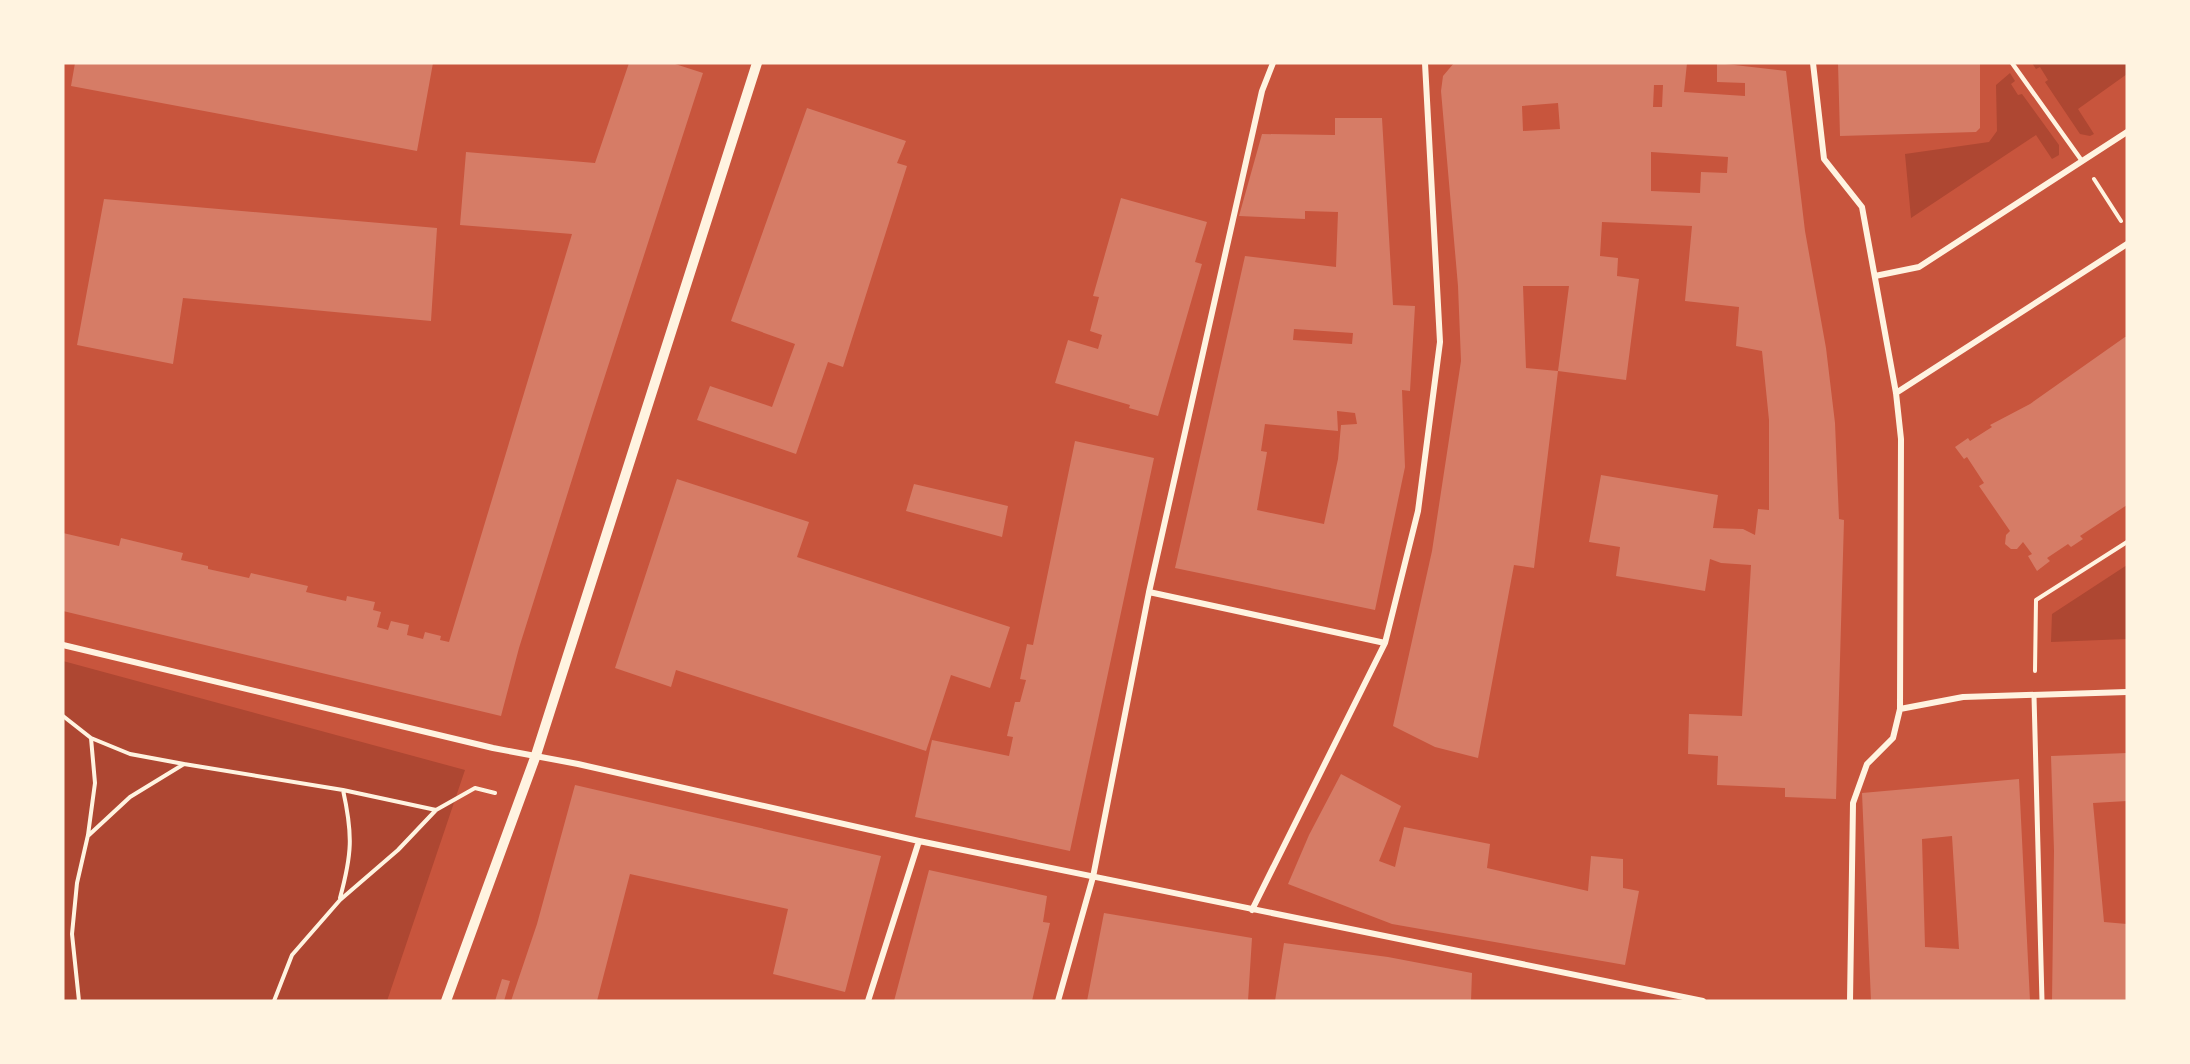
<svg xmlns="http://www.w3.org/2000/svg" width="2190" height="1064" viewBox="0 0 2190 1064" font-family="Manrope,sans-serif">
	<rect width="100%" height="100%" fill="#c8553d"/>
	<path fill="#ae4732" d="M2032,63h95v11l-49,35 16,25 -4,2 -10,-2 -35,-52 3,-2 -8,-13 -4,2z
		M2010,73l5,8 -4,3 7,11 4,-1 37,51v10l-7,4 -16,-24 -125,83 -6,-64 84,-12 8,-11 -1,-46z
		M2127,565v74l-76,3 1,-28z
		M63,661l402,109 -78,231h-324z"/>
	<path fill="#d67c66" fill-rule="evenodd" d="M75,63h358l-16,88 -346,-65z
		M629,63h43l31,10 -112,346 -72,229 -18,68 -438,-105v-78l56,13 2,-8 62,15 -2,7 27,6v3l41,9 2,-5 57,13 -2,6 40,9 1,-5 28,6 -2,8 8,2 -4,15 11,3 3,-9 18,4 -2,10 16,4 2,-7 16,4 -1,4 9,2 123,-408 -112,-9 6,-73 129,11z
		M1454,63h233l-3,29 61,4v-13l-28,-1v-19l69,8 19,160 21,117 9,75 4,96 5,1 -8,279 -51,-2v-9l-68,-3 1,-29 -30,-2 1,-40 53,2 9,-151 -30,-2 -11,-4 -5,32 -89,-15 4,-29 -31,-5 12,-67 117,20 -5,33 30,1 12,6 3,-26 11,1v-90l-7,-69 -26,-5 3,-39 -54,-6 7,-75 -90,-4 -2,34 18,2 -1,18 22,3 -13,101 -68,-9 11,-85h-46l3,82 32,3 -24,197 -20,-3 -36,193 -43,-11 -42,-21 39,-175 29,-190 -3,-75 -17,-195 2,-15zM1654,85h9l-1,22h-9zM1558,103l2,26 -37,2 -1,-25zM1651,152l77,5 -1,16 -26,-1 -1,21 -49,-2z
		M1838,63h142v65l-4,4 -136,4z
		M807,108l99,33 -9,22 10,3 -64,201 -15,-5 -32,92 -99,-34 13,-34 62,21 23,-63 -64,-23z
		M1335,118h47l11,187 22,1 -5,85 -8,-1 3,77 -30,143 -200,-42 70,-312 91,11 2,-55 -33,-1v8l-66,-3 23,-82 73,1zM1294,329l59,4 -1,11 -59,-4zM1337,411l18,2 2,11 -16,1 -3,34 -14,65 -67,-14 10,-58 -6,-1 4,-27 73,7z
		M1121,198l86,24 -12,40 7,2 -44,152 -29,-8 1,-3 -75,-22 13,-43 30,9 4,-14 -12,-4 9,-34 -6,-1z
		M104,199l333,29 -6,93 -248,-23 -10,66 -96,-19z
		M2125,337h2v168l-47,31 3,3 -12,8 -3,-3 -21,14 3,3 -13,10 -9,-15 4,-2 -9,-12 -6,7h-6l-6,-5 1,-9 4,-4 -31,-45 5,-3 -17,-26 -3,2 -9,-12 13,-9 2,3 22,-14 -2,-2 40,-21z
		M1075,441l79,17 -84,393 -155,-34 17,-77 77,16 4,-19 -6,-1 8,-34h5l6,-22 -6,-1 7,-35 6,1z
		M677,479l132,43 -12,35 213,70 -20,61 -39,-13 -25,76 -250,-81 -5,17 -56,-19z
		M914,484l94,22 -6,31 -96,-26z
		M2127,753v48l-34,2 11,119 23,2v77h-75l2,-150 -3,-95z
		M1341,774l60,32 -22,55 16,6 9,-40 86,17 -3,24 101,23 3,-35 32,3v29l16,3 -14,74 -233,-41 -104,-40 21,-49z
		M2019,779l11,222h-159l-9,-208zM1952,836l7,113 -34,-2 -3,-108z
		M575,785l306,71 -36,136 -72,-18 15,-65 -158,-35 -33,127h-86l26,-77z
		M929,870l118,26 -4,26 7,1 -18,78h-138z
		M1104,913l148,25 -4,63h-161z
		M1284,943l104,14 84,16 -1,28h-196z
		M502,979l8,2 -6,20h-9z"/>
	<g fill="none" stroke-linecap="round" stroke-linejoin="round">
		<path stroke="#fff3e0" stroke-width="4" d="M2094,179l27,42
			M2035,671l1,-71 91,-58
			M63,716l28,22 4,45 -7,52 -11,48 -5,51 7,67
			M184,764l159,26 93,20
			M89,835l41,-38 54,-33 -54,-10 -39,-16
			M340,898c12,-44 13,-63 3,-108
			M274,1001l18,-46 48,-55 58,-50 38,-40 39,-22 20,5"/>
		<path stroke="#fff3e0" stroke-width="4.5" d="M2012,63l70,98"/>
		<path stroke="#fff3e0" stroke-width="5" d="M2034,696l8,305"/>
		<path stroke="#fff3e0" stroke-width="6" d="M1813,63l11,96 38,48 34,186 5,46 -1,270 -7,29 -26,26 -14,39 -3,198
			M1875,276l44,-9 208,-135
			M1896,393l231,-149
			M1149,592l236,51
			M63,645l430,103 85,16 341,77 784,160
			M1900,709l63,-12 164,-5
			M1252,910l133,-267 33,-132 22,-169 -15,-279
			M868,1001l51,-160
			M1058,1001l35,-124 56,-285 113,-501 11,-28"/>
		<path stroke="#fff3e0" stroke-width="10" d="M446,1001l90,-246 221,-692"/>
	</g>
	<rect width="2190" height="1064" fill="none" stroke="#fff3e0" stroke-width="129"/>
</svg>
